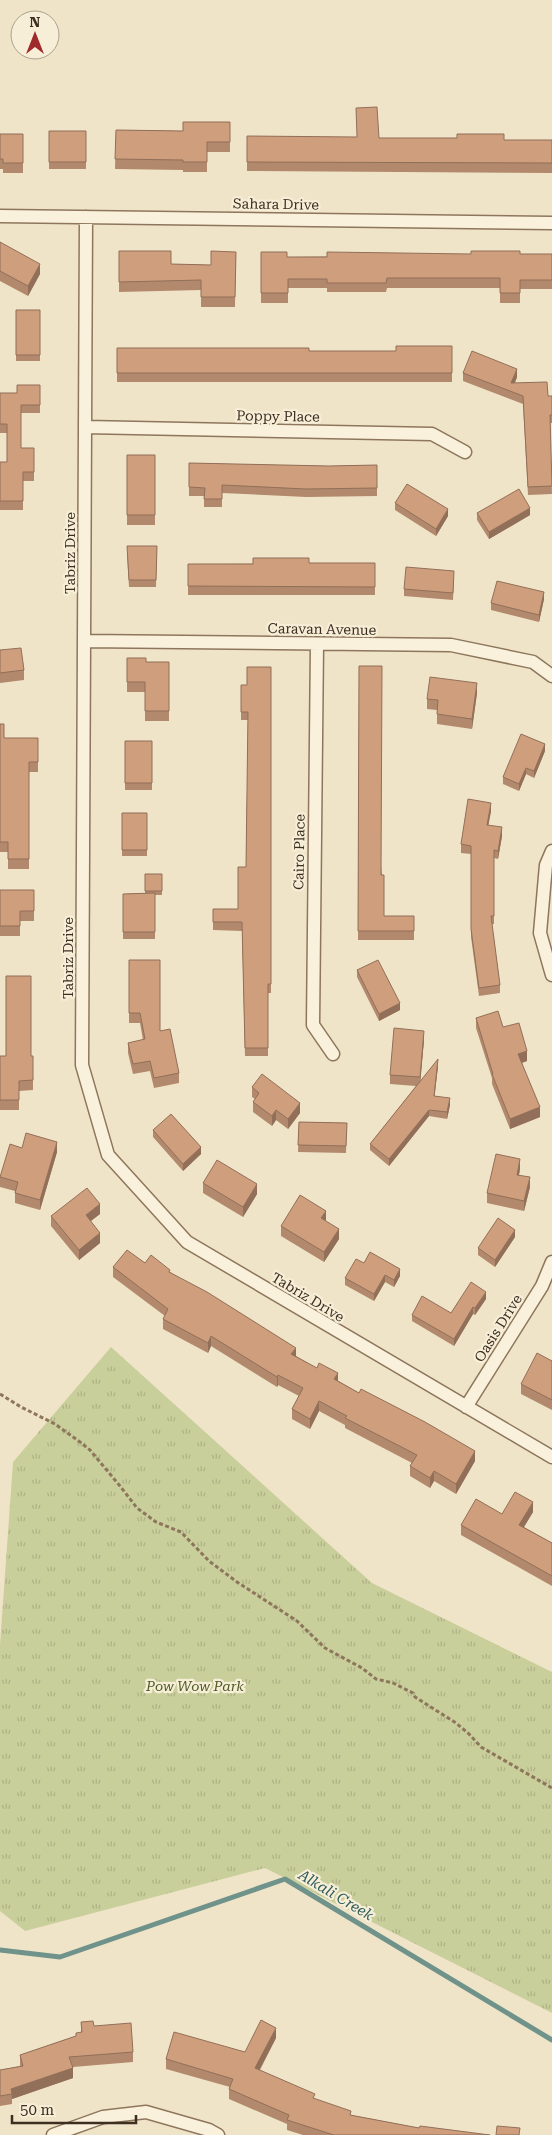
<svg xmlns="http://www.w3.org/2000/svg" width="552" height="2135" viewBox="0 0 552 2135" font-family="'Roboto Serif',serif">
	<defs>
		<pattern id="park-tufts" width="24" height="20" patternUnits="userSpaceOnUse" patternTransform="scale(1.25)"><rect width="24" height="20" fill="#c9cf9b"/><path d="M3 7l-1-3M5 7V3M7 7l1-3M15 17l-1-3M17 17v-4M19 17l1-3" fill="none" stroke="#aeb285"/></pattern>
	</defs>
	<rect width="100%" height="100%" fill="#f0e4c8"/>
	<path fill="url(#park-tufts)" d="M111,1347l261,236 180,89v341l-287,-145 -240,63 -25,-20v-266l13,-183z"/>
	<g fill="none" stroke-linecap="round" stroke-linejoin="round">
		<path stroke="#6f938a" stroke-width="5" d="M0,1950l60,7 225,-78 267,161"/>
		<defs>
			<path id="street" d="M0,216l552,7
				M86,217l-4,848 26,90 79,87 365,215
				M86,427l346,7 33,18
				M85,641l366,4 82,17 19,14
				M317,644l-4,381 20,29
				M552,851l-6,14 -6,68 12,42
				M466,1407l76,-121 10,-24
				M53,2135l50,-18 43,-5 63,18 9,5"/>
		</defs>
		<use href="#street" stroke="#8d765c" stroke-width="15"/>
		<path stroke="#8d765c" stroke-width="3" stroke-dasharray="4 2.5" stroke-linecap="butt" d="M0,1394l21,13 34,17 25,18 10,8 30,36 17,22 19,14 25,10 28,29 28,21 60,39 28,27 37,20 14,11 17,4 20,10 2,4 41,26 13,11 12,13 71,41"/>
		<use href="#street" stroke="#faf1dc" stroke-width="12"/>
	</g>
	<path fill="#b2896c" d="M230,122v30h-23v20h-24v-2l-68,-1 1,-39 67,1z
		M49,131h37v38h-37z
		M0,134h23v39h-20v-4h-3z
		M247,136l257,4h48v33l-305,-2z
		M0,242l40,32 -12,22 -28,-15z
		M119,251l52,13 40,1 25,-13 -1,55h-34v-17l-82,2z
		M261,252l26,5 265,-3v35h-32v14h-20v-15h-113l-1,4h-59v-4h-39v15h-27z
		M16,310h24v51h-24z
		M452,346v36h-335v-34l192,3h87z
		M463,373l54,4 -2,6 33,13h4v27h-2l2,71 -24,1 -5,-91 -60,-23z
		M40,385v28h-19v35h13v33h-11v29h-23v-48h7v-29h-7v-40h17z
		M127,455h28v70h-28z
		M189,463l140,3 48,-1v31l-71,1 -84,-4v14h-18v-11h-15z
		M395,503l53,13 -12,20 -41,-26z
		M477,513l53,2 -41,24 -12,-19z
		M157,546l-1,41h-27l-2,-34z
		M375,563v32h-187v-31z
		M454,578l-1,22 -49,-4v-7z
		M544,599l-5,23 -48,-12v-7z
		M0,650l24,20v10l-24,3z
		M127,658l19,4h23v59h-24v-29h-18z
		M359,666l23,209 2,41h30v24h-56z
		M271,667v326h-3v63h-23l-3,-125 -29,-1v-21h25l8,-42 2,-147h-7v-35h6z
		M477,693l-5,36 -35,-5v-14l-10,-1v-10z
		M0,724l4,14h34v34h-9v97h-21v-17h-8z
		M125,741h27v49h-27z
		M545,751l-11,27 -8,-4 -7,17 -16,-7v-7z
		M491,811l-3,14 14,11 -4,23 -4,-1v66h-2l8,61v8l-21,3 -8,-59v-83l-10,-1v-9z
		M122,813h25v43h-25z
		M145,874h17v21h-7v44h-32v-45l22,-1z
		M0,890h34v31h-14v15h-20z
		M129,960l50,113v10l-25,5 -4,-17 -17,3 -5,-21v-10l15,-3 -3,-17h-11z
		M357,970l43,40 -21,11 -22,-44z
		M476,1018l27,9 24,34 -5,2 18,54 -30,12 -18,-45v-6l-16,-50z
		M424,1040l-4,41 18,-15 -4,30 16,9 -3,14 -18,-3 -40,50 -19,-16v-6l46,-58 -26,-2v-9z
		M0,1056h33v34l-14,1v19h-19z
		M252,1087l48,26 -12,16 -12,-9 -4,6 -19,-14v-10l2,-3 -3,-2z
		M299,1122l48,1 -1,30 -48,-1z
		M153,1130l48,24 -18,17 -30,-34z
		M22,1148l35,4 -17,58 -25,-7v-12l-15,-4v-11z
		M520,1169l-1,6 11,12 -6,24 -37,-8v-10z
		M203,1183l54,11 -14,23 -40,-24z
		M100,1214l-10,7 10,22 -21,17 -28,-34v-10z
		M326,1221l13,18 -15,23 -43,-26v-10z
		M515,1237l-20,30 -17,-12v-7z
		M364,1263l36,13 -6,11 -9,-5 -11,19 -29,-16v-7z
		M113,1267l57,5 126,84 179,105 -19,33 -22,-13 -4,7 -20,-12v-10l2,-3 -67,-35v-3l-26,-14 -9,18 -18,-10v-10l7,-13 -21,-11 -1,2 -66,-41 -3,7 -45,-24v-10l2,-3 -52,-39z
		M486,1299l-11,16 -2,-1 -19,32 -42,-25v-6l39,-2z
		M552,1361v49l-31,-16v-10z
		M533,1512l-9,15 28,16v43l-91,-51v-10l41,-11z
		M81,2022l13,4 39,26v10l-60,5v11l-61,21v5l-12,2v-36l20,-4v-11l56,-19 5,-3z
		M276,2038l-16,32 55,29 36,16 68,13 71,7h-187l-16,-5v-6l-58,-25v-10l1,-2 -64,-18v-10l79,-7z"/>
	<path fill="#916f58" d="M40,264v10l-12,22v-10z
		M517,369v8l-6,14v-8z
		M530,508v7l-41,24v-7z
		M448,509v7l-12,20v-7z
		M544,592v7l-5,23v-7z
		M477,683v10l-5,36v-10z
		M545,744v7l-11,27v-7z
		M526,768v6l-7,17v-7z
		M491,803v8l-4,22v-8z
		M502,827v9l-4,23v-8z
		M400,1003v7l-21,11v-7z
		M424,1031v9l-4,46v-9z
		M527,1051v10l-9,3v-10z
		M438,1059v7l-4,36v-6z
		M450,1098v7l-3,14v-7z
		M300,1103v10l-12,16v-10z
		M540,1107v10l-30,12v-10z
		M276,1110v10l-4,6v-10z
		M429,1110v6l-40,50v-7z
		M57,1142v10l-17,58v-10z
		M201,1147v7l-18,17v-7z
		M520,1159v10l-3,16v-10z
		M530,1177v10l-6,24v-10z
		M257,1184v10l-14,23v-10z
		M100,1204v10l-14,11v-10z
		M326,1211v10l-5,-3z
		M339,1229v10l-15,23v-10z
		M515,1230v7l-20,30v-7z
		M100,1233v10l-21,17v-10z
		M400,1269v7l-6,11v-7z
		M385,1275v7l-11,19v-7z
		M486,1292v7l-11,16v-7z
		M473,1307v7l-19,32v-7z
		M211,1336v10l-3,7v-10z
		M296,1348v10l-5,-4z
		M338,1373v10l-4,-4z
		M278,1375v10l-1,2v-10z
		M319,1401v10l-9,18v-10z
		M475,1451v10l-19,33v-10z
		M434,1471v10l-4,7v-10z
		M533,1502v10l-14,23v-10z
		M276,2028v10l-21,40v-10z
		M73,2068v10l-61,21 -1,-10z"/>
	<path fill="#cf9f7d" stroke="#916f58" d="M377,107l2,31h78v-4h47v6h48v23l-305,-1v-26l110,1 -1,-29z
		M183,122h47v20h-23v20h-24v-2l-68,-1 1,-29 67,1z
		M49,131h37v31h-37z
		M0,134h23v29h-20v-4h-3z
		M0,242l40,22 -12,22 -28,-15z
		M119,251h52v13l40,1v-14l25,1 -1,45h-34v-17l-82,2z
		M471,251h49v3h32v26h-32v13h-20v-15h-113l-1,5h-59v-4h-39v14h-27v-41h26v5h40v-5l144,2z
		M16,310h24v45h-24z
		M396,346h56v27h-335v-25h192v3h87z
		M472,351l45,18 -6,14 36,-1 1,14h4v19h-2l2,71 -24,1 -5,-91 -60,-23z
		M17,385h23v20h-19v43h13v24h-11v29h-23v-39h7v-38h-7v-31h17z
		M127,455h28v60h-28z
		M189,463l140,3 48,-1v23l-71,1 -84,-4v14h-18l1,-11 -16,-1z
		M407,484l41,25 -12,20 -41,-26z
		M519,489l11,19 -41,24 -12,-19z
		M127,546h30l-1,34h-27z
		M253,558h56v5h66v24l-187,-1v-22h65z
		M406,567l48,4 -1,22 -49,-4z
		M497,581l47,11 -5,23 -48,-12z
		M21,648l3,22 -24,3v-23z
		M127,658h19v4h23v49h-24v-29h-18z
		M359,666h23l-1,209h3v41h30v15h-56z
		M247,667h24v317h-3v64h-23l-3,-126h-29v-13h25v-42h8l2,-155h-7v-27h6z
		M430,677l47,6 -5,36 -35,-5 1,-14 -11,-1z
		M0,724h4v14h34v24h-9v97h-21v-17h-8z
		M521,734l24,10 -11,27 -8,-3 -7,16 -16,-7z
		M125,741h27v42h-27z
		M468,799l23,4 -4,22 15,2 -4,24 -4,-1v66h-3l9,69 -21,3 -8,-59v-83l-10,-2z
		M122,813h25v37h-25z
		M145,874h17v17h-17z
		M0,890h34v21h-14v15h-20z
		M155,893v39h-32v-38z
		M129,960h31v71l10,-2 9,44 -25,5 -4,-17 -17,3 -5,-21 17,-4 -5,-26h-11z
		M378,960l22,43 -21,11 -22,-44z
		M6,976h25v80h2v24l-14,1v19h-19v-44h6z
		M498,1011l5,16 16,-4 8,28 -9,3 22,53 -30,12 -18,-45h1l-17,-56z
		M394,1028l30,3 -4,46 -30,-2z
		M438,1059l-4,37 16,2 -3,14 -18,-2 -40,49 -19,-15z
		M262,1074l38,29 -12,16 -12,-9 -4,6 -19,-14 6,-9 -7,-6z
		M171,1114l30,33 -18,17 -30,-34z
		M299,1122l48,1 -1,23 -48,-1z
		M26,1133l31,9 -17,58 -25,-7 3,-11 -18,-5 10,-33 12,4z
		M496,1154l24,5 -3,16 13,2 -6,24 -37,-8z
		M217,1160l40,24 -14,23 -40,-24z
		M87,1188l13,16 -14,11 14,18 -21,17 -28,-34z
		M300,1195l26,16 -5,7 18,11 -15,23 -43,-26z
		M498,1218l17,12 -20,30 -17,-12z
		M127,1250l18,13 6,-8 19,15 -1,2 38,20 89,56 -5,6 26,14 2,-5 19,10 -4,6 25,14 2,-4 64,33 50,29 -19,33 -22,-13 -4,7 -20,-12 7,-11 -72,-37 2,-2 -28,-15 -9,18 -18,-10 11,-21 -25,-13 -1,2 -66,-41 -3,7 -45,-24 5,-10 -55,-42z
		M370,1252l30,17 -6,11 -9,-5 -11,19 -29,-16 11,-19 8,4z
		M471,1282l15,10 -11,16 -2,-1 -19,32 -42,-24 10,-19 29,17z
		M537,1353l15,8v39l-31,-16z
		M515,1492l18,10 -14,23 33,18v33l-91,-51 15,-26 26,15z
		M261,2020l15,8 -21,40 60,26 -2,4 38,13 -1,4 69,13 1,-2 70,9h-156l-47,-15 2,-5 -60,-26 4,-10 -67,-20 8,-27 71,20z
		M93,2021l1,5 37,-3 2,29 -64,5 4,11 -62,21 1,5 -12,2v-26l23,-4 -3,-11 56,-19v-3l6,-1 -1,-10z
		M497,2126l23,2 -1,7h-23z"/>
	<g text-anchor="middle" stroke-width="4.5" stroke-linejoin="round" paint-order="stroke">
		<g font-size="14" fill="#3d2e20" stroke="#f7eed8">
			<text transform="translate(276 204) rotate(1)" y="5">Sahara Drive</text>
			<text transform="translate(278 416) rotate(1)" y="5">Poppy Place</text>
			<text transform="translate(70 553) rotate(-90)" y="5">Tabriz Drive</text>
			<text transform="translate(322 629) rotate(1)" y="5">Caravan Avenue</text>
			<text transform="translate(299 852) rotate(-89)" y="5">Cairo Place</text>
			<text transform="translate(68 958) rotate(-90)" y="5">Tabriz Drive</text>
			<text transform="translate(308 1297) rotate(31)" y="5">Tabriz Drive</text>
			<text transform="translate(498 1328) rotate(-58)" y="5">Oasis Drive</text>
		</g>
		<g font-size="14" font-style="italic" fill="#4d5a26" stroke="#f7eed8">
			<text x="195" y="1691">Pow Wow Park</text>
		</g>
		<g font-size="15" font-style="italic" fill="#2f5d5a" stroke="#f7eed8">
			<text transform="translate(336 1895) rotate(31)" y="5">Alkali Creek</text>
		</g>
	</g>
	<g transform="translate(35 35)"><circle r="24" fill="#f7eed8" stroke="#ada18e"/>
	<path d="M0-4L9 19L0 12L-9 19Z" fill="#9e2a2b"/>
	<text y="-8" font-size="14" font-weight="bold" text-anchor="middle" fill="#3d2e20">N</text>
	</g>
	<path d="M12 2115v8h124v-8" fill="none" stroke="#3d2e20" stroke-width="2.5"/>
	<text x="20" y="2115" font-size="15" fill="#3d2e20" stroke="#f7eed8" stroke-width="4" paint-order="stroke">50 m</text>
</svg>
